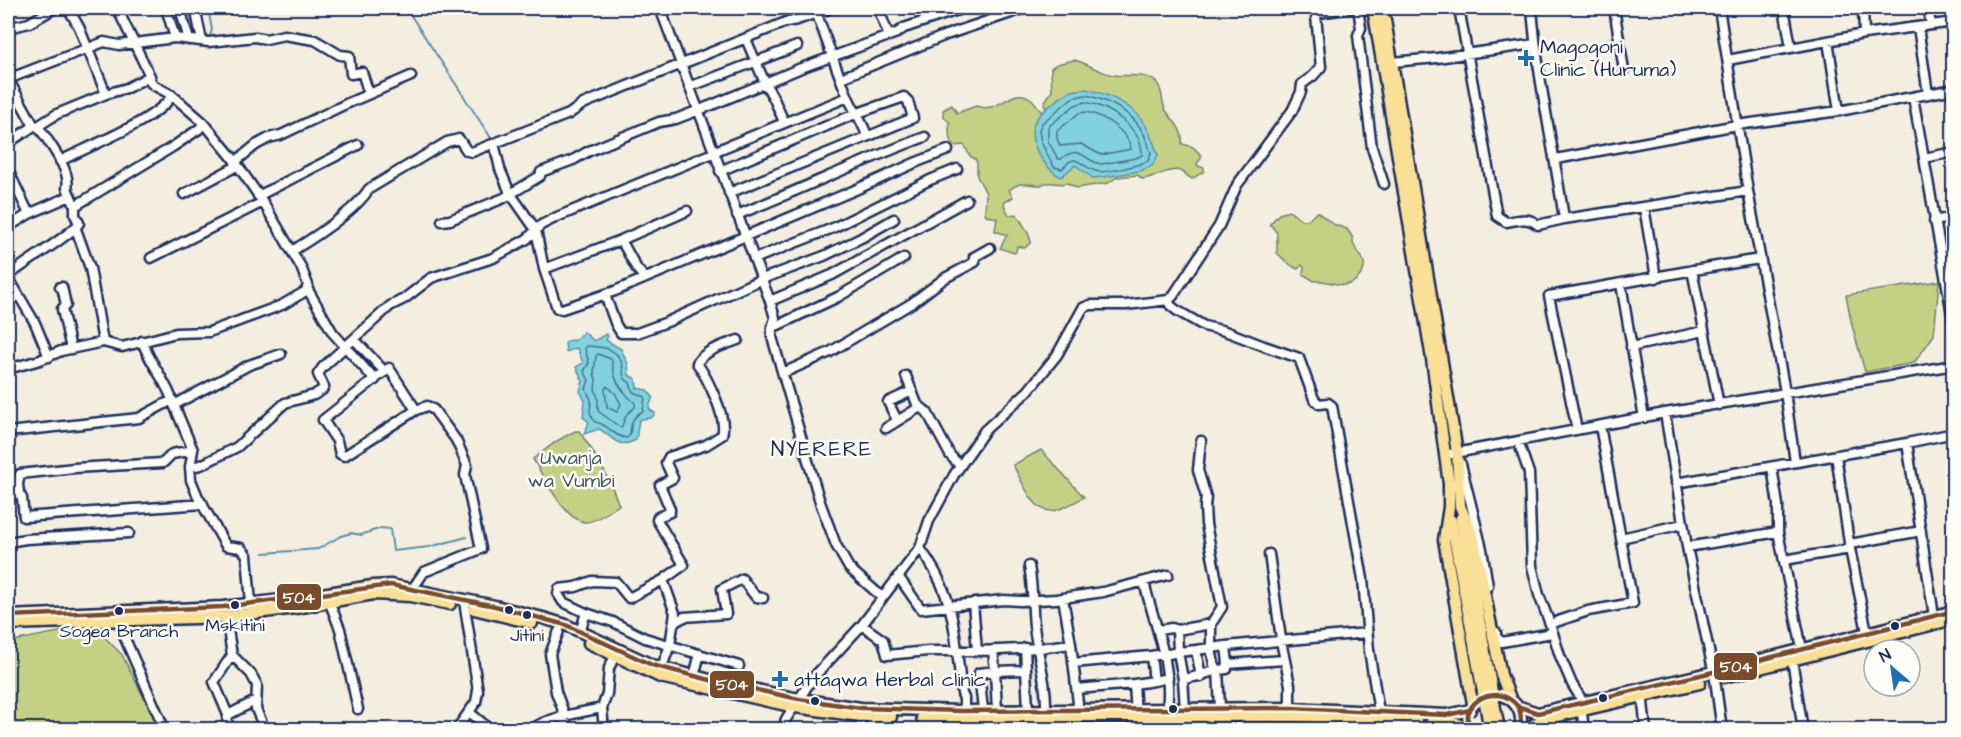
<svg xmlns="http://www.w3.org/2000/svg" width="1961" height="737" viewBox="0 0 1961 737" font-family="'Architects Daughter',sans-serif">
	<rect width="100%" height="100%" fill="#f4eee1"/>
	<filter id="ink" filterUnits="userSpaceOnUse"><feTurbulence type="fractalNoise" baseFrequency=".0167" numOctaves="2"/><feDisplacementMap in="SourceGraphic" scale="12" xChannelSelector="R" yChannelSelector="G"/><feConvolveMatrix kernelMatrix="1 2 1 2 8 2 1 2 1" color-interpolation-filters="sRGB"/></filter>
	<g filter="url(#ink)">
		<path fill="#c4d184" stroke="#708071" stroke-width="1.5" d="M1074,60c14,3 26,13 40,15 14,2 30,-3 42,7 8,7 4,21 11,30 7,10 17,18 15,32l11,3 8,8v4l-4,4 1,3 6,2v3l-12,8c-4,-2 -7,-7 -12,-8 -8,-4 -26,7 -38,8l-4,-4 -21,2 -9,6 -31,5 -10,-5c-8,2 -13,-1 -20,0 -7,0 -3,3 -10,2 -12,-1 -16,-4 -28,5l4,7 -8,5 -1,3 5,10 7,-1c6,8 13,18 15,28l-6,6 -8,-2 -1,6 -2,1 -14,-5 7,-13 -12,-4 2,-13 -10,-2 -2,-3 1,-20 -9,-17v-13l-2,-4 -5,-3 -6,-11 -9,1c-6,-6 -7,-16 -5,-23l-6,-6 -1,-7 9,-5 5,8 19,-7c24,9 36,-21 54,-8 6,4 10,13 15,19l2,-2 -3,-12 8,-12 -1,-23 6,-4z
			M1289,211l13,9h6l9,-8 16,12 14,5 6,9c-1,12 10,15 11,26 1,5 -2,10 -5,13 -14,17 -29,1 -45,4l-11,-7 1,-7 -2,-2 -4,4c-8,-3 -15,-10 -21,-16v-20l-7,-9 9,-10z
			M1939,281l-5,54 -20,28 -49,9 -13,-47 -6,-30z
			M575,431h4c16,22 31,48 40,74 -9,6 -22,16 -33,17 -20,1 -43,-47 -53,-63l24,-18z
			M1041,450l43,47c-9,5 -22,13 -32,14 -20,1 -30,-31 -39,-46z
			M93,625l29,30 38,74 -152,1v-88z"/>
		<path fill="#82d2dd" stroke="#5991aa" stroke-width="1.5" d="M1085,89c18,3 46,15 57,31 8,11 12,23 16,35l-6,11 -12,5 -36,6 -11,1 -18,-13 -14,12c-17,-8 -38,-40 -24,-59 5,-7 26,-23 34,-27 4,-1 9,-1 14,-2z
			M584,332l10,9 12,-7 2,2 -2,4 15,9 7,15 1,11 7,4 1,9 10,2 6,7 -4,10 1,3 5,3c-2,8 -11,4 -16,7l-3,20c-20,10 -22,-3 -37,-11l-15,5 5,-12 -6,-5 2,-16 -5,-10 3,-10 -7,-14 7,-4 -6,-15 -11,4 -1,-9 5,-3 4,1z"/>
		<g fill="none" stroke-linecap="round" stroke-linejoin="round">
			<path stroke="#447091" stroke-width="1.5" d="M1085,95c17,3 40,14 51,27 8,9 12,21 15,31l-3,8c-9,4 -43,13 -52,10 -7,-1 -14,-9 -21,-11l-5,1 -8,8 -8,-2 -13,-25 -2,-12 3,-7 30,-25z
				M1085,102c24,4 58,27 57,53l-6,3 -34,6c-17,-1 -21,-22 -41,-5h-3l-10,-18v-14l27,-22z
				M1085,112c17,2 43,19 46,37l-30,6 -20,-11 -21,2 -3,-8v-7l22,-18z
				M586,346c13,1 31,0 36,18 1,4 1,10 2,14l6,5 3,9 12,5 -2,14c-11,6 -12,11 -13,24l-3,3c-14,-1 -18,-14 -32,-16l-5,-9 1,-13 -5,-11 3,-9 -5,-9 5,-8 -4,-14z
				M598,354l13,5c3,7 2,14 5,20 2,7 14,20 19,24v4l-8,7 -6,14 -23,-17v-12l-3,-10 1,-9 -2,-8 2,-16z
				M607,386l8,7 6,11 -4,8 -10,-5 -2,-18z"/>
			<path stroke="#5991aa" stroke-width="2" d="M208,8l4,22 -3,9
				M406,8l87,133
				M264,553l54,-4 23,-13 10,-3 10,2 20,-7 9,1 3,22 36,-4 38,-10
				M1208,726l1,4"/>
			<defs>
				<path id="minor" d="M68,8l11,19 27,67 21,-6 23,-12 1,7 4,3 17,9 32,28 28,34 31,45
					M117,8l33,68
					M166,8l9,30
					M180,8l9,32
					M195,8l7,33
					M660,8l110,293 5,17 -3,10v9l48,165 16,43 13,23 33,29
					M878,8l11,28
					M1358,8l3,20 -3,7 14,113 12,36
					M1459,8l38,208 9,6c13,-2 22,-6 32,3l26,-6 184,-28
					M1532,8c5,70 22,140 32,211
					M1614,8l10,62
					M1719,8l29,183 37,201 10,70
					M1784,8l7,39
					M1863,8l1,26
					M1928,8l3,17
					M816,12c11,29 20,57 32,85 6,14 15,25 19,39
					M1918,27l10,67
					M8,28l21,-5 26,-15
					M746,39l19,44 9,16 10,23
					M1828,41l11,70
					M1728,60l136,-26 90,-12
					M1392,62l45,-4 98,-14
					M841,78l105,-43 80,-27
					M8,79l96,-37 15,3 56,-7 34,4 46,-5 11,2 18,-4 31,5 25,15 9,1 2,18 11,-2 7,22
					M689,87l108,-41
					M1913,97l41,228
					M38,126l19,-12 49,-20
					M8,143l26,-17
					M494,143l6,26 10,24 26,37 8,39
					M713,152l135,-55
					M1924,158l30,-6
					M1556,159l181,-34 102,-14 115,-22
					M60,161c25,-13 100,-42 112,-66
					M235,162l21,-17 13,-7 12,-3 65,-31 65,-28
					M8,170l21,44
					M720,171l135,-57 49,-17 4,4 5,17 -184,75
					M184,194l53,-28
					M258,196l100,-51
					M75,206l99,-60 25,-17 5,-6
					M1644,207l12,71
					M687,211l-66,29 -77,29 13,39 5,1 53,-18 240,-101 62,-28 31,-12
					M737,215c63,-25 125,-55 188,-78
					M442,221l8,-1 54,-22 36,-22 1,-4 32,-12 16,-9 70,-29 17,-3 36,-14 89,-37 96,-35 7,-5 60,-20
					M1934,221l20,-4
					M8,227l21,-13 41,-18
					M76,229l14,39 13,74
					M621,240l16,29 8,9
					M292,251c23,-14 63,-40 77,-62l78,-47 12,-3 8,12 5,1 97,-38 14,-10 203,-82 11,-2 34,-12
					M754,259l79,-31 97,-48 27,-11
					M1692,270l27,135
					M8,276c13,-11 66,-43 71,-53l-4,-8v-9l-8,-18c5,-17 -20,-48 -29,-62h-4l-26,-47
					M8,277l27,46 14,34
					M1621,284l23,134
					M60,287h2l4,18 -4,4 9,40
					M307,288l26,45 42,47
					M605,295l11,30 5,8h16l30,-11 95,-43 62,-23 37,-18 33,-19
					M1169,300l1,5 6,5 28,16 21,5 39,15 35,12 15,41 5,5 9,-1 4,3 31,173 6,71 13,80
					M770,301l62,-26 135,-75
					M772,328l66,-31 66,-39
					M354,339l31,33
					M142,341c8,23 25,40 32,64
					M1631,347l73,-16
					M8,369l32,-9 21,-9 42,-9 19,5 54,-14 33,-1 73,-27 24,-14 2,-6 -7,-18 -38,-65 -112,56
					M783,373l47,-21 82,-49 33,-25 30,-16 -1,-5 16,-9
					M906,376l11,28 10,8 23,43 10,11
					M1665,413l22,134 28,132 7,51
					M897,420l-9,-18 24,-11
					M886,428l34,-21
					M1577,430l-28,-134c70,-12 140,-26 211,-37
					M8,432l131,-14 33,-18
					M1201,441l-3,29 8,27 -1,10 1,17 16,83 -11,17
					M1518,441l11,32 3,93 7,29 11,29 38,-13 45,-8 -33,-177
					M1907,443l27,173
					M1445,455l220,-42 289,-48
					M1836,455l14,94 17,83
					M1461,464l21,85 6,37
					M190,467l11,-2 36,-18 48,-44 29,-8 8,-5 2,-3 -6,-13 5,-7 67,-61 14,-7 27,-21 62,-20 34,-19 14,-14 16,-8 156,-64
					M1772,467l6,38v27l24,117
					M1676,483l231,-40 47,-10
					M19,493l3,5 2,19 179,-13
					M8,495l11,-2 -1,-9 2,-10 54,-6 89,-5 9,-9 21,-4
					M1621,538l62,-14
					M8,542l18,-3 103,-6
					M1850,544l71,-13
					M1687,547l91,-15
					M920,548c25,34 33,62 37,103h20
					M1269,554l13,92 8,39v29
					M1784,560l66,-11
					M1029,566c4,20 3,40 5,60 3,28 13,55 12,84
					M898,576l23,33 82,-9 17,1 36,-2 47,-7 65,-17
					M1144,582c10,42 29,83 23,127
					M413,588l11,-16 57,-23 -16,-74 2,-10 -11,-25 -22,-30 -7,-4 -11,4 -27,-42 -66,52 14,21 3,13 4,2 72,-46
					M1063,598l8,46
					M329,601l11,28 18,80
					M973,603l4,48 62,-3 32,-4 7,59 -1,6
					M251,604l-4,-49 -6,-7 -15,-2 -28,-49 -7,-17 -1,-13 3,-17 -19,-45 75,-40 32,-11
					M586,613l-23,-11 -5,-8 1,-5 17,-2 16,-6 24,1 13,16 34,-18
					M226,617l6,38 -18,27 14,33 -1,8 2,7
					M123,621v13l42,96
					M675,622l9,-5 42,-3 -4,-25 20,-10 14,18 7,1
					M862,625l21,15 4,15 41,-4h29l5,43 2,4v13
					M1158,630l14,-2 5,2 1,22 -14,3
					M1177,630l34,-6v24l15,-2 2,18
					M1552,630l8,26 12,28 8,13 4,33
					M559,631l-9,23 6,38 9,24 1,14
					M580,632l6,-19 27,9 32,16 94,28
					M1496,632v5l6,5 50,-9
					M1226,646l141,-13
					M1025,648l3,62
					M993,650l2,21 30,-1
					M1196,650l15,-2 4,22
					M1164,654l-13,2 3,25 14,-3
					M232,655l19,19 6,11 -1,24 9,21
					M1792,659l11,71
					M1073,663l78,-7
					M662,667l8,-22 5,-32 -12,-33 21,-15 -27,-45 1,-3 12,-5v-3l-10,-24 13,-7 -7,-15 3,-6 37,-12 16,-10c6,-17 -15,-57 -25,-72 8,-13 27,-18 41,-23
					M1218,669l2,39
					M694,676l6,-22
					M1183,679c18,-2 27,-9 44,-10l1,-5 56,-4
					M1077,689l57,-5
					M1642,693l4,37
					M1185,709l-2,-30 -5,-27 18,-2 5,27
					M983,710l-4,-37 16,-2 2,40
					M469,712l22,18
					M228,715l27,-14
					M1136,715l-2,-31 20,-3
					M871,716l2,14
					M1060,717l2,13
					M1014,718l3,12
					M956,719l2,11
					M456,730l20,-28 2,-11 -13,-84
					M532,730c7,-11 56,-19 70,-22
					M604,730l-2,-22 5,-14 2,-26 6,-12
					M783,730l3,-11 26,-40 50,-54 58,-77 9,-27 25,-46 31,-45 43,-39 29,-36 26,-47 7,-3h36l43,-5 4,-4 46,-70 18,-41 55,-74 9,-19 1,-8 11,-8 8,-9 -5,-51 3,-3 33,-5"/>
				<path id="major" d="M1373,8l59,351 17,125v23l-5,33 29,164
					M1383,8l74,444 3,54 13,30 28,139 9,23
					M1461,518l30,168
					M1451,520l31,167
					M474,609l58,14
					M8,616l215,-9 67,-8 82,-13 19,-1 104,21 48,12 23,7 86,40 58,15 89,19 62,9 100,3 329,-3 157,7 23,-5
					M8,624l218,-7 70,-9 77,-14 37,2 40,8
					M589,643l71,34 135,30 65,9 31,1
					M1724,677l230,-58
					M1484,696c22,-7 42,10 36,34
					M1517,706l21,7 21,-5 154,-36 241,-61
					M922,718l368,-2 126,5
					M1432,721l26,3 8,6
					M1524,730l17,-9 29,-8 130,-30"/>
			</defs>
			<use href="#minor" stroke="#1b2f5e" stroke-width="13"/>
			<use href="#major" stroke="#1b2f5e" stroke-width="15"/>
			<use href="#minor" stroke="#fdfcf7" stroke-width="8"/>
			<use href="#major" stroke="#fadf96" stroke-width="10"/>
			<defs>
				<path id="major-bridge" d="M1491,686l8,44
					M1482,687l8,43"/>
			</defs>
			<use href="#major-bridge" stroke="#1b2f5e" stroke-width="15" stroke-linecap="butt"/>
			<use href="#major-bridge" stroke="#fadf96" stroke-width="10"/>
			<defs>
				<path id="bus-1" d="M8,616l215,-9 168,-22 104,21 71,19 86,40 58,15 89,19 62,9 100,3 329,-3 157,7 23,-5
					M1517,706l21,7 175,-41 241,-61
					M1469,730c0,-5 -2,-11 -1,-15 6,-25 44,-27 52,-3 1,5 1,11 1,15"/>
			</defs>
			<use href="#bus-1" stroke="#fdfcf7" stroke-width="9"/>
			<use href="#bus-1" stroke="#7a4b2a" stroke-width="4.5"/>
		</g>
	</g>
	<g fill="#1f6fb2" stroke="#fdfcf7" stroke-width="2">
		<path d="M1523 49h6v6h6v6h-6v6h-6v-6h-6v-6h6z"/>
		<path d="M777 670h6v6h6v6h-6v6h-6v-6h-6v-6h6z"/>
	</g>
	<g fill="#1b2f5e" stroke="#fdfcf7" stroke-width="2">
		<circle cx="235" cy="605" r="5"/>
		<circle cx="509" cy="610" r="5"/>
		<circle cx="119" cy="611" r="5"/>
		<circle cx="527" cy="615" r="5"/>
		<circle cx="1895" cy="626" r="5"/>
		<circle cx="1603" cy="698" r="5"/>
		<circle cx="815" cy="701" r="5"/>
		<circle cx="1173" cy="709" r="5"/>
	</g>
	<g text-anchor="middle" stroke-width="5" stroke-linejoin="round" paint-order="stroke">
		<g font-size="18" fill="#1b2f5e" stroke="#fdfcf7">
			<text x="235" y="631">Mskitini</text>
			<text x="119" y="637">Sogea Branch</text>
			<text x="527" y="641">Jitini</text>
		</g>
		<g font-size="20" fill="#1b2f5e" stroke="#fdfcf7" text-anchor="start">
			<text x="1540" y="53">Magogoni<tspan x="1540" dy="23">Clinic (Huruma)</tspan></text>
			<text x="794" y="686">attaqwa Herbal clinic</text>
		</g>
		<g font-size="20" fill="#455868" stroke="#fdfcf7">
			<text x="571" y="464">Uwanja<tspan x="571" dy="23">wa Vumbi</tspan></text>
		</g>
		<g font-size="21" letter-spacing="1.5" fill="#1b2f5e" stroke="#fdfcf7">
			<text x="822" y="456">NYERERE</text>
		</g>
	</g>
	<g stroke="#fdfcf7" stroke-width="2">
		<rect x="276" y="583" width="46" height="28" rx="6" fill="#7a4b2a"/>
		<rect x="1713" y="652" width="45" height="29" rx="6" fill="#7a4b2a"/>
		<rect x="709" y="670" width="46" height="29" rx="6" fill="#7a4b2a"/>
	</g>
	<g font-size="16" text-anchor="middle" font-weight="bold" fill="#fff">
		<text x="299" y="603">504</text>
		<text x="1736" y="672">504</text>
		<text x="732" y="690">504</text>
	</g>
	<rect width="1961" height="737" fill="none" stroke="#fdfcf7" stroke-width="30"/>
	<rect x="15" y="15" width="1931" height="707" fill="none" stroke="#1b2f5e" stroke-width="2" filter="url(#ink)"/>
	<g transform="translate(1892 668) rotate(331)"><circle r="28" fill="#fdfcf7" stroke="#a3aaba" stroke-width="1.5"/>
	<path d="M0-4.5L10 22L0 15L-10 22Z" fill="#1f6fb2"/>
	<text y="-9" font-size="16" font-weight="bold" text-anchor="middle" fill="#1b2f5e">N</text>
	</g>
</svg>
